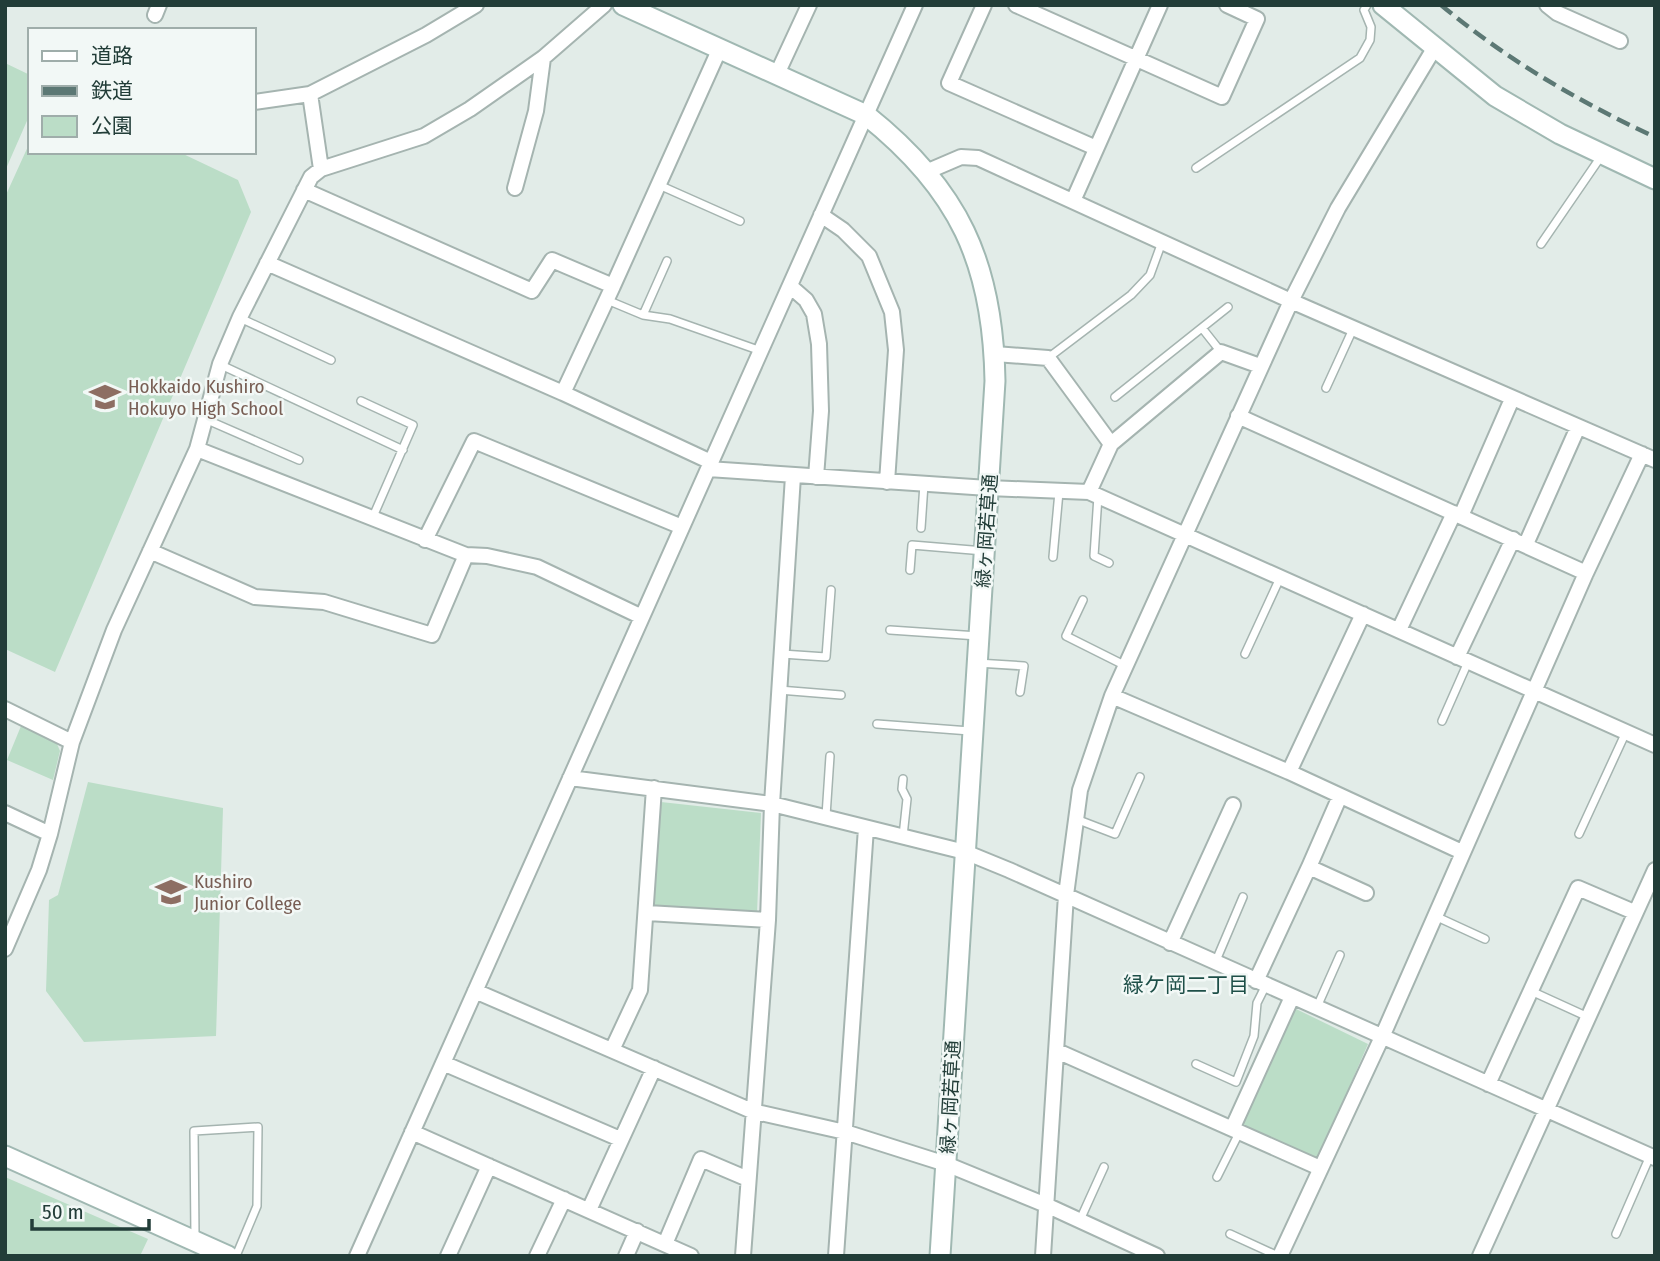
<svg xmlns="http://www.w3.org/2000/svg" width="1660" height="1261" viewBox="0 0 1660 1261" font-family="'Fira Sans Condensed','Noto Sans JP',sans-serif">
	<rect width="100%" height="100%" fill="#e2ece8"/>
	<path fill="#bbddc7" d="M5,63l25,12v39l-25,57z
		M30,142v10h149l59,28 13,32 -196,460 -50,-23v-452z
		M21,726l34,13 5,12 -7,29 -46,-20z
		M88,782l135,26 -7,228 -132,6 -38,-51 3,-91 9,-5z
		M661,802l100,11 -4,100 -103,-6z
		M1294,1008l74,36 -51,117 -76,-35z
		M5,1177l143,62 -8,17h-135z"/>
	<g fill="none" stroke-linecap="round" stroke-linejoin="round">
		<defs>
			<path id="lane" d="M1196,168l164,-110 10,-18 1,-13 -7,-17 3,-5
				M659,185l81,36
				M1541,244l61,-89
				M607,300l36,15 24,-54
				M643,315l27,4 91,32
				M240,318l91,42
				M1202,328l19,24
				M1048,358l83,-63 19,-20 12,-33
				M221,365l182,85
				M1326,388l27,-59
				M1115,397l113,-90
				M361,401l52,24 -41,94
				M205,419l94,41
				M1098,496l-4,60 15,7
				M921,528l3,-44
				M1053,557l6,-65
				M910,570l2,-25 72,6
				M1083,600l-17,36 60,30
				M890,630l88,6
				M782,654l44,3 5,-67
				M1245,654l35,-76
				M977,663l47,3 -4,26
				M779,690l62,5
				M1442,721l26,-59
				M877,724l93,7
				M826,816l4,-60
				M1076,819l39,15 25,-57
				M1579,834l47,-102
				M903,836l4,-37 -5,-10 1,-10
				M1435,916l50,23
				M1215,963l28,-66
				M1531,991l57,26
				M1317,1007l23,-52
				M1196,1064l40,18 18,-46 3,-33 9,-18
				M1217,1177l23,-46
				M1080,1220l24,-53
				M1230,1234l48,22
				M1616,1234l34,-78
				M195,1237l-1,-106 64,-4 -1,79 -21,50"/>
			<path id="street" d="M984,5l-35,78 147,65
				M1016,5l206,92 35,-78 -30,-14
				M1547,5l10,8 63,28
				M155,15l4,-10
				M777,74l32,-69
				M310,94l11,75
				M254,102l56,-8 116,-59 50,-30
				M926,172l35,-15 17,1 313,143 364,159
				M515,188l21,-77 7,-53
				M304,190l228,101 20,-31 61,26 107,-238
				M1073,201l87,-196
				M821,215l22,15 26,26 23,56 4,38 -9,132
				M267,263l296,130 148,69
				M790,286l16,14 8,14 5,30 2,67 -5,66
				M995,354l53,4 63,86
				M563,393l50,-107
				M1238,416l348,157
				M197,449l269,106 21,1 50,11 105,50
				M708,469l280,19 101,4 566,253
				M1089,492l22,-48 110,-92 39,14
				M1461,516l51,-117
				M425,540l49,-99 208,86
				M1526,544l52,-117
				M150,551l105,46 69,5 108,33 34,-80
				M1399,630l55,-117
				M1457,657l56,-118
				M1112,696l177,76 173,80
				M5,709l67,33
				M1289,772l74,-158
				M570,778l202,26 193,48 44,18 646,288
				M1340,796l-31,71 57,26
				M5,813l45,21
				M647,913l121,7
				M1170,943l63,-138
				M5,949l34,-79 11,-36 22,-92 42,-112 83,-181 23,-85 20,-47 71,-140 10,-8 103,-33 46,-27 73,-51 61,-53
				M1256,981l53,-114
				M475,991l277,120 93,21 101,32 100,41 111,51
				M612,1050l28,-60 14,-202
				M1057,1051l263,117
				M443,1063l177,76
				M1488,1084l90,-196 56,24
				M1233,1127l59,-130
				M412,1132l279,124
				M589,1210l65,-142
				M665,1244l36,-85 47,20
				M357,1256l558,-1251
				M448,1256l41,-90
				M537,1256l27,-57
				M626,1256l11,-25
				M743,1256l25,-336 4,-116 21,-328
				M836,1256l30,-428
				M1043,1256l23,-361 14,-105 32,-94 179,-395 47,-93 97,-161
				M1280,1256l102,-219 204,-464 56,-119
				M1480,1256l175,-386"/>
			<path id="secondary" d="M623,5l243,110c93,74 127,148 129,266l-55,875
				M1383,5l112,91 65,38 95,45
				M5,1156l223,100"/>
		</defs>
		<use href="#lane" stroke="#a5b4b0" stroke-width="10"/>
		<use href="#street" stroke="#a5b4b0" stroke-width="18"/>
		<use href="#secondary" stroke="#a0b8b2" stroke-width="23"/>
		<use href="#lane" stroke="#fff" stroke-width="7"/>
		<use href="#street" stroke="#fff" stroke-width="14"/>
		<use href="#secondary" stroke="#fff" stroke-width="19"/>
		<path stroke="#5c7874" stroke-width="4.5" stroke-dasharray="14 7" stroke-linecap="butt" d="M1441,5c65,54 138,97 214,132"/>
	</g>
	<defs>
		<symbol id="school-bare" viewBox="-9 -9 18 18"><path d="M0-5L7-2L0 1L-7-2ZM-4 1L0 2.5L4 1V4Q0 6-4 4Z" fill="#8d6e63" stroke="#f2f8f6" stroke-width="2.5" paint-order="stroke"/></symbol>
		<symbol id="university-bare" viewBox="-9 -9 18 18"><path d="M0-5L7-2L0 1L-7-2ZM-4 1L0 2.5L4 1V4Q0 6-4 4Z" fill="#8d6e63" stroke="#f2f8f6" stroke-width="2.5" paint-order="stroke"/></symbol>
	</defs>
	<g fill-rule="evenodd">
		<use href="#school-bare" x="83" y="375" width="44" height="44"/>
		<use href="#university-bare" x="149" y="870" width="44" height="44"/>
	</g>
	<g text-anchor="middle" stroke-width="5" stroke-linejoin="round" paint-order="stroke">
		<g font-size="19" fill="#785e54" stroke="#f2f8f6" text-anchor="start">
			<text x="128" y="393">Hokkaido Kushiro<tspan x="128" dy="22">Hokuyo High School</tspan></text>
			<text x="194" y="888">Kushiro<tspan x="194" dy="22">Junior College</tspan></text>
		</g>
		<g font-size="19" fill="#223d38" stroke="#f2f8f6">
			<text transform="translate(986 531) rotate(-86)" y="7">緑ヶ岡若草通</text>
			<text transform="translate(950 1097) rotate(-87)" y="7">緑ヶ岡若草通</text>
		</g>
		<g font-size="21" fill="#1e4f48" stroke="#f2f8f6">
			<text x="1186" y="992">緑ケ岡二丁目</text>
		</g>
	</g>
	<rect width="1660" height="1261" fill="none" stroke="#223d38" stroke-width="14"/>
	<rect x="28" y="28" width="228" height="126" fill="#f2f8f6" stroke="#9fadaa" stroke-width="2"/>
	<rect x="42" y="51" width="35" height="10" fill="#ffffff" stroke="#9fadaa" stroke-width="2"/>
	<text x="91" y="63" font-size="21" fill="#223d38">道路</text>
	<rect x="42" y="86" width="35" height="10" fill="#5c7874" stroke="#9fadaa" stroke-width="2"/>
	<text x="91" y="98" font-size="21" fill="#223d38">鉄道</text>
	<rect x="42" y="116" width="35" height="21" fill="#bbddc7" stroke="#9fadaa" stroke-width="2"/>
	<text x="91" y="133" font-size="21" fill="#223d38">公園</text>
	<path d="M32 1219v10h117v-10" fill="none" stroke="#223d38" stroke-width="3.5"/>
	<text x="42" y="1219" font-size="21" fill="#223d38" stroke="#f2f8f6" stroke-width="5" paint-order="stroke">50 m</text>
</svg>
